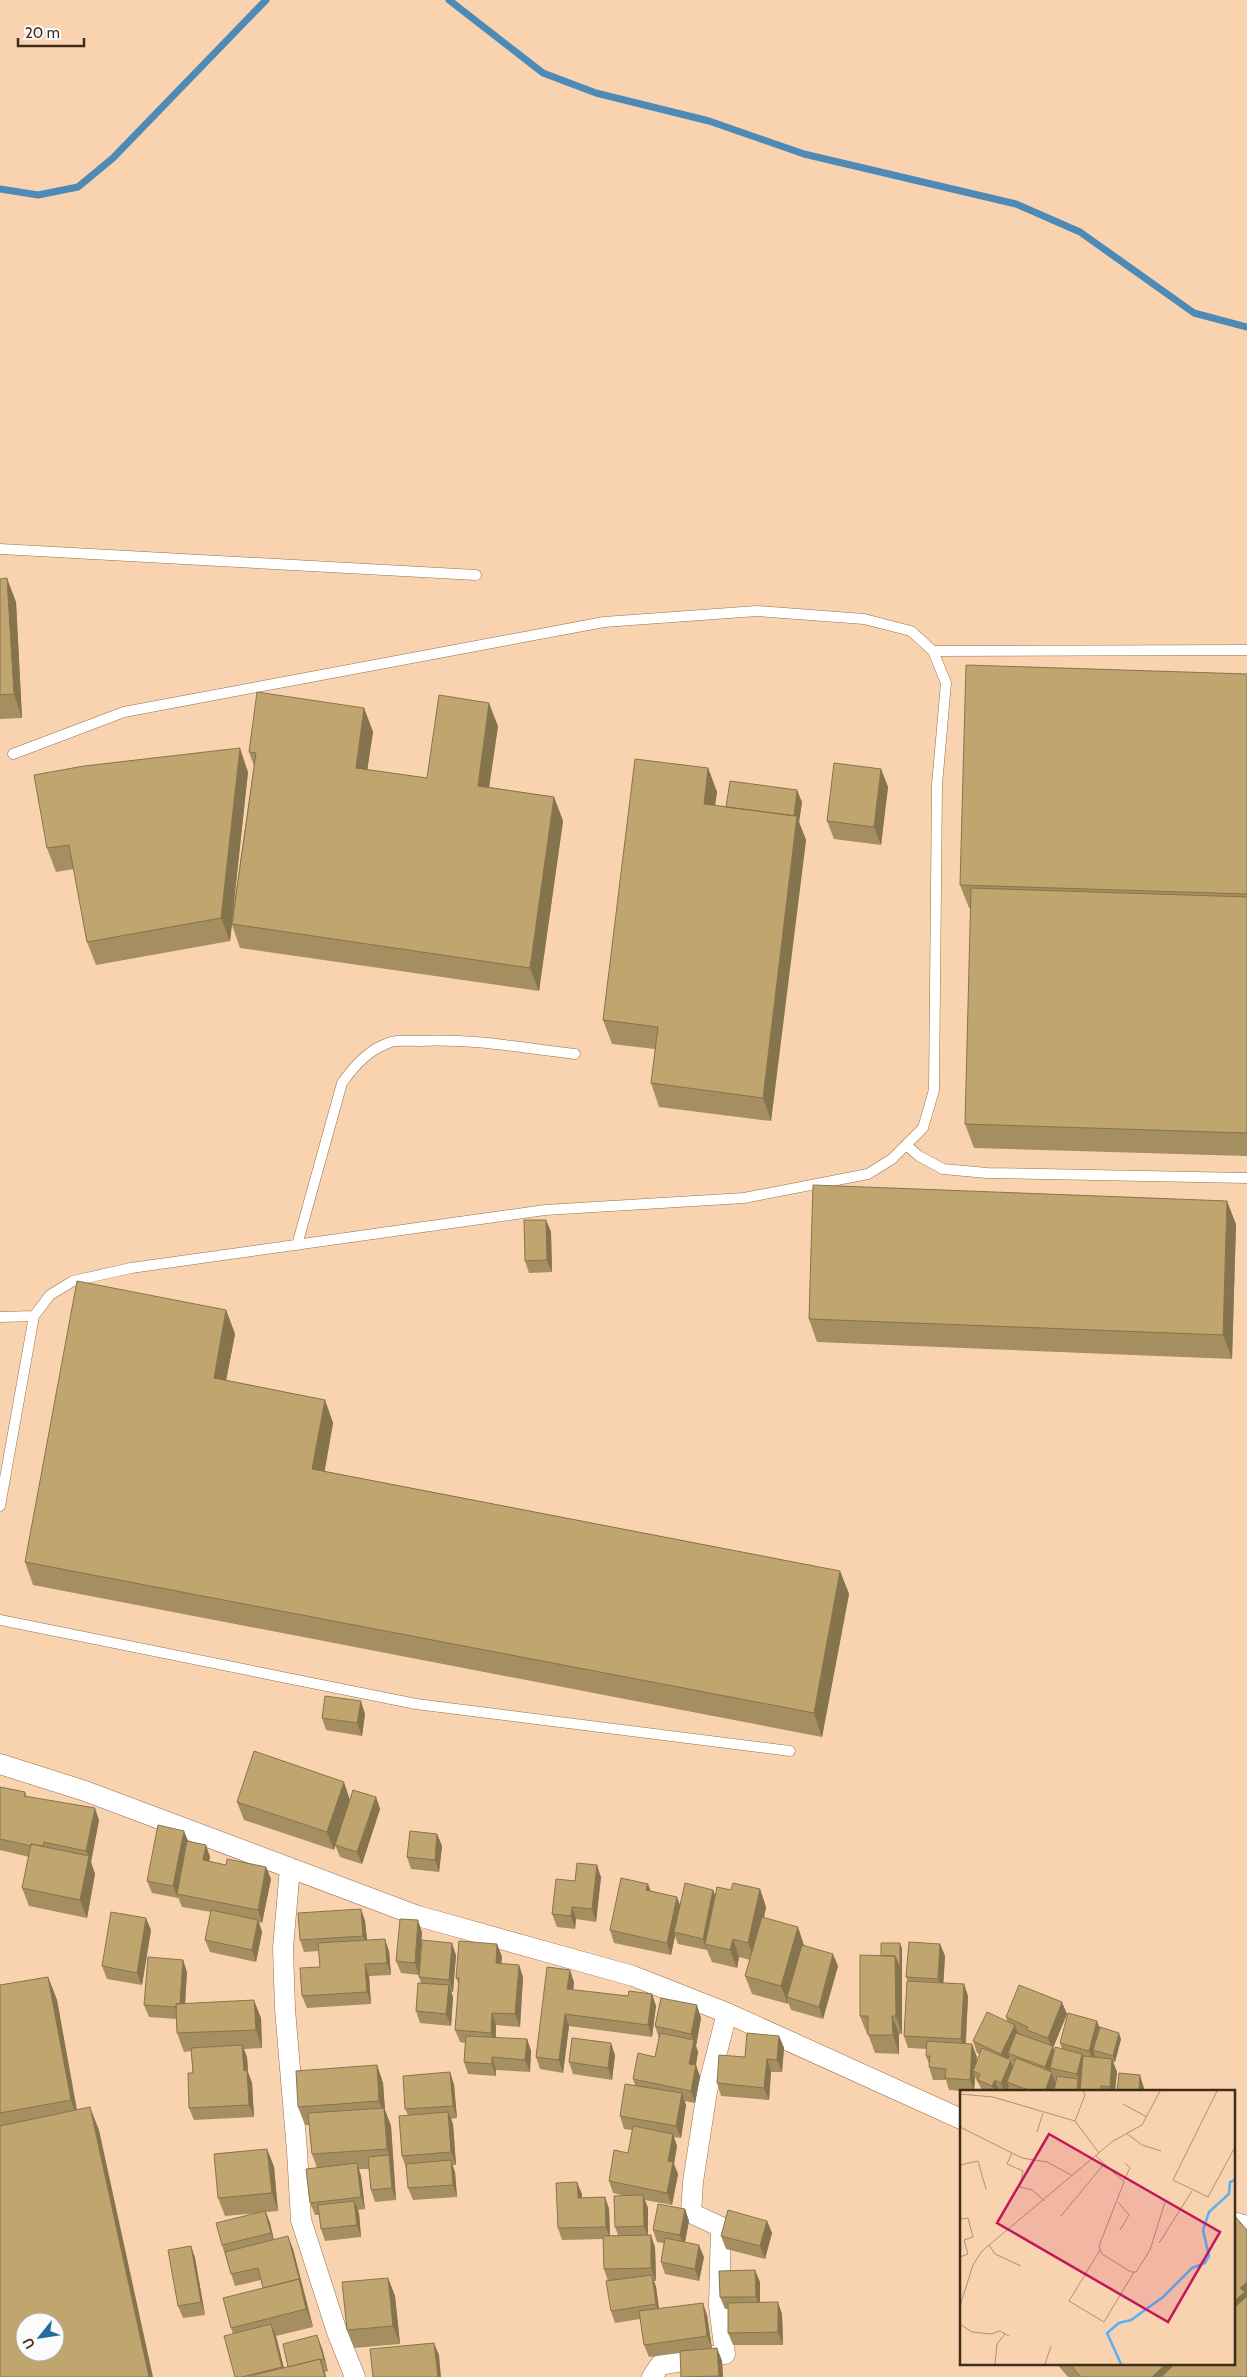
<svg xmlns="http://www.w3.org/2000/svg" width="1247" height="2377" viewBox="0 0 1247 2377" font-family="Cabin,sans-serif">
	<rect width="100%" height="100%" fill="#f9d3b0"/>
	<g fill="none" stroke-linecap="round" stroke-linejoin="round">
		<path stroke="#4e8ab6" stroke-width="7" d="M449,0l94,73 53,20 113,28 95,33 212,50 64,28 114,81 53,14
			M0,189l38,6 40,-8 35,-29 153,-158"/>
		<defs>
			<path id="lane" d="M0,549l476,26
				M933,651l314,-1
				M906,1145l13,11 24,13 44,4 260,5
				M297,1245l45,-162c13,-18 27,-34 49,-41 8,-2 18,-1 27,-1 52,-3 105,7 157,13
				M0,1317l34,-1
				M0,1506l34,-190 16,-21 23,-14 58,-13 414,-58 199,-12 124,-24 24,-15 31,-31 11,-38 3,-305 9,-102 -13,-32 -22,-20 -47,-12 -107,-8 -153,11 -480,90 -111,42
				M0,1620l416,84 374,47"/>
			<path id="street" d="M0,1764l85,27 333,125 215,60 94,37 234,106
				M290,1868l-7,80 2,61 12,142 4,69 36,112 18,45
				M1233,2222l14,4
				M652,2377l8,-12 65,-11 -6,-48 2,-79 -30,-14 2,-31 14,-91 20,-78"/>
		</defs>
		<use href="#lane" stroke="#996f46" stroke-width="11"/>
		<use href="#street" stroke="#996f46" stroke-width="21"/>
		<use href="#lane" stroke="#fff" stroke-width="10"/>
		<use href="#street" stroke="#fff" stroke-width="20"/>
	</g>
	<path fill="#a58e5f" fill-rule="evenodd" d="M0,579l16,23 6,116 -22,1z
		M1247,674v482l-273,-8 -9,-24 6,-216h-2l-9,-23z
		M364,708l9,24 -6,38 60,8 71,-52 -9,61 65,10 9,24 -24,170 -299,-43 -8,-23 -2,16 -134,24 -9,-23 -13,-73 -18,3 -9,-24 201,-76 -16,146 22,-152 -5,-14z
		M708,768l9,24 -2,13 11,2 76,-5 -3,20 7,18 -35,281 -112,-14 -8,-24 4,-34 -43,-5 -9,-24z
		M881,769l7,18 -7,58 -47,-6 -7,-18z
		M546,1220l5,12 1,40 -23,1 -4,-12z
		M1236,1224l-4,135 -415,-17 -8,-23z
		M226,1310l9,24 -9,46 99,20 8,23 -9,48 516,100 9,23 -27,143 -789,-152 -8,-23z
		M365,1714l-3,22 -36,-6 -4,-12z
		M0,1787l25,5 2,5 72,23 -8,42 4,12 -8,44 -58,-12 -7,-18 7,-31 -29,-7z
		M376,1797l4,12 -18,55 -22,-7 -5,-12 -1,5 -90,-30 -7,-18 113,-3z
		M437,1834l5,12 -3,26 -28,-3 -4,-12z
		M188,1842l18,3 4,12 -1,4 17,4 40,2 5,12 -9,44 -3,-1 3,10 -6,30 -46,-10 -5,-12 6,-28 -29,-5 -4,-10v1l-26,-5 -5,-12z
		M601,1877l-5,45 -20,-3 -1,10 -18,-2 -5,-13 23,-33z
		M648,1884l3,7 26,6 3,8 33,-15 2,5 16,-5 29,-1 6,18 -2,11 40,27 34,21 -15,53 -32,-9 -3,-8v2l-36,-10 -7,-18 5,-16 -11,-3 -2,11 -25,-6 -5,-12 -29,-6 -3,-8 -4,19 -57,-12 -4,-13z
		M361,1909l4,12 2,19 22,11 2,24 -22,1 2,28 -64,4 -5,-12 18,-29 -1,-16 -15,1 -4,-12z
		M151,1930l-9,55 -35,-6 -5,-13z
		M422,1932l-3,43 -18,-2 -5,-12z
		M900,1943l2,6v85h-3v20l-24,-1 -7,-19h-1l-7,-18 21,-60z
		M497,1944l5,13 -1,7 18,1 4,12 -3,50 -24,-2v13l31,1 4,12 -1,21 -34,-2v6l-28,-2 -4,-12 1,-19 -5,-1 -5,-12 4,-45 -3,-7z
		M940,1944l5,12 -2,27 21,1 4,12 -2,48 11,13 -1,6 4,-9 -3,-1 -4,-12 34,-20 -1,-4 61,-3 -14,34 1,2 8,-1 -2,-6 40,-16 21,12 -6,23h-2l4,10 -2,19h-61l1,-4 -2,4h-42l-2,-4 -1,4h-26l-3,-7 -1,-1 -3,-6 -1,14h-12l-13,-1 -3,-10h-13l-4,-13v-3l-3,-8 1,-7 -19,-1 -4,-12 4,-55 -2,-4zM1010,2057l3,8h1l-1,1 -4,-7z
		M456,1955l-3,37h-2l2,5 -2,29 -31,-3 -4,-12 5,-28 -2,-6z
		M183,1960l4,12 -2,32 76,14 1,30 -18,1 3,8 1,15 4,11 2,34 -60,3 -5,-12 4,-35 -2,-22 -7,1 -7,-19 -1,-14 -27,-2 -5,-12z
		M48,1977l9,23 20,109 22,21 -99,247v-392z
		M574,1982l-1,8 55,6 24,-2 4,12 -4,31 -83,-11 -6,47 -23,-4 -4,-12z
		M701,2018l-5,28 2,6 -2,13 4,12 -5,26 -11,-2 2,4 -5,33 -7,-1 3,9 -3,18 4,10 -6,31 -27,-5 3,8v27l7,12 1,34h-2l2,6 3,22 48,6 5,34 5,-1 5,13 1,16h-42l-1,-24 -31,4 -5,-12 -4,-26 -25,4 -4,-12 -3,-30 -4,-12 -1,-30 -41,1 -4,-12 24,-34v4l23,-1 4,12 1,27 8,-1 -3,-8 10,-31 -12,-3 -4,-12 19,-28 5,-23 -9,-1 -4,-13 15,-31 -2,-6 22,-22 4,-19 -4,-12z
		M779,2036l5,12 -2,24h-11l-2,28 -48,-4 -4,-13 28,-26z
		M615,2055l-3,25 -39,-6 -4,-12z
		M377,2065l6,18 2,27 6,16 5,74 -21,2 -4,-12 -2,-21h-10l2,7 4,33 -7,1 1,3 2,24 -36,4 -4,-12 -2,-14h-4l-5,-12 7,-35 -5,-14 -3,-29h-4l-7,-18z
		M450,2072l4,13 3,33 -6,1 2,5 3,41h-4l3,7 2,25 -44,3 -5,-12 -2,-20 -4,-12 6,-41 -3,-6z
		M267,2149l7,18 4,44 -12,1 4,11 4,17 19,9 20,78 -37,9 8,32 4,-1 34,-19 6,23 -3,1 1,5h-91l-2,-43 -2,-6 32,-40 -2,-8 -26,6 -13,-41 36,-32 -33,3 -7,-18z
		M685,2209l4,12 -4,21 19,15 -5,24 -34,-7 -4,-12 3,-19 -7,-1 -4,-12z
		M767,2221l5,12 -7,26 -39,-10 -5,-13z
		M191,2246l4,12 10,57 -22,3 -5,-12z
		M388,2278l7,18 5,48 -46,4 -7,-18z
		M760,2282v20l22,12 1,31h-50l-5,-12v-24h-3l-5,-12z
		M1056,2363h177l14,14h-179z"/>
	<path fill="#86744e" d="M7,578l9,24 6,116 -8,-24z
		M489,703l9,23 -12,83 -8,-23z
		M364,708l9,24 -9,60 -8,-24z
		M240,748l8,24 -18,169 -9,-23z
		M708,768l9,24 -5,36 -8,-24z
		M881,769l7,18 -7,58 -7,-18z
		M797,790l5,12 -3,20 7,18 -35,281 -8,-23z
		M554,797l9,24 -24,170 -9,-23z
		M1227,1201l9,23 -4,135 -9,-24z
		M546,1220l5,12 1,40 -5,-12z
		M226,1310l9,24 -13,68 -8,-24z
		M325,1400l8,23 -12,70 -9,-24z
		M840,1571l9,23 -27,143 -8,-24z
		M361,1701l4,13 -3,22 -5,-13z
		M344,1782l6,18 -16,50 -7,-18z
		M376,1797l4,12 -18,55 -5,-12z
		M95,1808l4,12 -8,42 4,12 -8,44 -7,-18 9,-43 -3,-6z
		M184,1831l5,12 -12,51 1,4 -5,-12z
		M437,1834l5,12 -3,26 -4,-12z
		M206,1845l4,12 -3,15 -4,-12z
		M597,1865l4,12 -5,45 -4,-13z
		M266,1867l5,12 -9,44 -4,-13z
		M648,1884l4,12 -6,-6z
		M760,1889l6,18 -11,54 -7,-18z
		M713,1890l5,12 -13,42 2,7 -4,-12z
		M677,1897l4,12 -7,23 1,4 -4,19 -4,-12z
		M572,1907l4,12 -1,10 -4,-13z
		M361,1909l4,12 3,27 -5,-12z
		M146,1918l5,12 -9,55 -5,-12z
		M258,1920l4,12 -6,30 -4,-12z
		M418,1920l4,12 -3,43 -4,-12z
		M798,1927l6,18 -17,52 1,5v2l-7,-18z
		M385,1939l4,12 2,24 -4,-12z
		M733,1939l6,18 -2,11 -7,-18z
		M452,1943l4,12 -3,37 -4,-12z
		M900,1943l2,6v85l-6,-18 -1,-60z
		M497,1944l5,13 -2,18 -4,-12z
		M940,1944l5,12 -2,35 -5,-12z
		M833,1954l5,12 -15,53 -4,-12z
		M183,1960l4,12 -3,48 -5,-12z
		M365,1964l4,12 2,28 -4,-12z
		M519,1965l4,12 -3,50 -5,-13z
		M570,1970l4,12 -2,20 -5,-13z
		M48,1977l9,23 22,124 -8,-24z
		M964,1984l4,12 -3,55 -4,-12z
		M449,1985l4,12 -2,29 -5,-12z
		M652,1994l4,12 -4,31 -4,-12z
		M254,2000l7,18 1,30 -6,-18z
		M1062,2002l5,12 -14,34 4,11 -7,9 6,16 -3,7h-8l4,-13 -4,-11 7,-18 -4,-11z
		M697,2005l4,13 -5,28 2,6 -4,24 -5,-12 5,-23 -3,-7z
		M492,2013l4,12 -1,20 -4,-12z
		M565,2014l4,12 -6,47 -4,-13z
		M892,2016l7,18v20l-6,-19z
		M1097,2021l5,12 -9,17 2,6 -1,7 -5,-12z
		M1015,2025l4,12 -11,16 2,4 -4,9 -5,-12z
		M1119,2033l2,6 -6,23 -2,-6z
		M779,2036l5,12 -2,24 -5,-12z
		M527,2039l4,12 -1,21 -5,-12z
		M611,2043l4,12 -3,25 -4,-12z
		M972,2044l5,13 -2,15 -2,-1 2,6 -1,14 -4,-11z
		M242,2045l5,12 1,15 4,11 2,34 -5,-12 -5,-34z
		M1082,2054l4,12 -5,21 -4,-13z
		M492,2057l4,13v6l-4,-12z
		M767,2059l4,13 -2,28 -5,-12z
		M1112,2059l5,13 -2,19h-4l-1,-4z
		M1011,2060l4,12 -8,10 2,5 -1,4h-4l-3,-8z
		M377,2065l6,18 2,27 6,16 5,74 -4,-12 -3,-33 -2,-6 -2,-32 -6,-16z
		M696,2065l4,12 -5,26 -4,-12z
		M450,2072l4,13 3,33 -4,-12z
		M1140,2075l4,13v3h-5z
		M1078,2079l5,12h-6z
		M995,2080l4,11h-5l-2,-5z
		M682,2093l4,12 -5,33 -5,-12z
		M90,2107l9,23 54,247h-4z
		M448,2112l5,12 3,41 -5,-13z
		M673,2134l4,12 -3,18 4,10 -6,31 -5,-12 1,-32z
		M267,2149l7,18 4,44 -6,-18z
		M451,2160l4,12 2,25 -4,-12z
		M357,2163l4,13 4,33 -4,-12z
		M577,2182l5,12v16l-4,-12z
		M643,2195l5,13v30l-4,-12z
		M605,2197l4,12 1,30 -4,-12z
		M354,2201l5,12 2,24 -4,-12z
		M685,2209l4,12 -5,26 -4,-12z
		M265,2211l5,12 5,22 -4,-12z
		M767,2221l5,12 -7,26 -5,-13z
		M651,2235l4,12 1,34 -5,-13z
		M288,2236l5,13 20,78 -7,-18z
		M699,2245l5,12 -5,24 -4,-12z
		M191,2246l4,12 10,57 -4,-13z
		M755,2270l5,12v27l-4,-12z
		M652,2275l4,12 4,29 -4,-12z
		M388,2278l7,18 5,48 -7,-18z
		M1247,2282v39l-14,13v-32l7,-14z
		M778,2302l4,12 1,31 -5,-13z
		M703,2303l4,12 5,34 -5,-13z
		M271,2324l5,12 10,41 -4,-10z
		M317,2335l5,13 6,23 -4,-12z
		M434,2343l5,12 2,22h-3z
		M717,2348l5,13 1,16h-4z
		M320,2359l6,18h-1z
		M1167,2363h34l-15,14h-34z"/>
	<path fill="#c0a56f" stroke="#86744e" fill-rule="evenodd" d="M7,578l7,116 -14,1v-116z
		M966,665l281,9v220l-287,-9z
		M257,692l107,16 -8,60 71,10 12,-83 50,8 -11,83 76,11 -24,171 -298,-44 24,-171 -7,-1z
		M240,748l-19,170 -134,24 -18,-97 -22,3 -13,-73 50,-9z
		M635,759l73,9 -4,36 93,12 -34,282 -112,-15 7,-56 -55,-7z
		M834,763l47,6 -7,58 -47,-6z
		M730,781l67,9 -3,26 -68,-9z
		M971,888l276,9v236l-282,-9z
		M813,1185l414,16 -4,134 -414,-16z
		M524,1220h22l1,40 -22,1z
		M77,1281l149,29 -12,68 111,22 -13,69 528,102 -26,142 -789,-151z
		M325,1696l36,5 -4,22 -35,-5z
		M254,1751l90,31 -17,50 -90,-30z
		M0,1787l25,5 -1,4 71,12 -9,43 -42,-9 -1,4 -12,-2v2l-31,-7z
		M353,1790l23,7 -19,55 -22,-7z
		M158,1825l26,6 -11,55 -26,-5z
		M410,1831l27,3 -2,26 -28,-3z
		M187,1841l19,4 -3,15 23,5 1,-6 39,8 -8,43 -81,-16z
		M31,1844l58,12 -9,44 -58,-12z
		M577,1863l20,2 -5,44 -20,-2 -1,9 -19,-2 4,-35 19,2z
		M621,1878l27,6 -2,6 31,7 -10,46 -57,-13z
		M685,1883l28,7 -10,49 -29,-7z
		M733,1883l27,6 -12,54 -15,-4 -3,11 -25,-6 12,-57 14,3z
		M361,1909l2,27 -63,4 -2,-27z
		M211,1910l47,10 -6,30 -47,-10z
		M111,1912l35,6 -9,55 -35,-7z
		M762,1917l36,10 -17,59 -36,-10z
		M400,1919l18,1 -3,43 -19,-2z
		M385,1939l2,24 -22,1 2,28 -65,4 -2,-28 20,-1 -2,-24z
		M422,1940l30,3 -3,37 -30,-3z
		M459,1941l38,3 -1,19 23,2 -4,49 -23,-1 -1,20 -36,-3 4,-52h-3z
		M909,1942l31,2 -2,35 -32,-2z
		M881,1943h19v25l-5,-12h-14z
		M802,1945l31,9 -14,53 -32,-10z
		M860,1955l35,1 1,60h-4l1,19h-25v-19h-8z
		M148,1957l35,3 -3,44h-4v3l-32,-2z
		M547,1967l23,3 -3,19 61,7 1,-5 23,3 -4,31 -83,-11 -6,46 -23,-3z
		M48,1977l23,123 -71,13v-128z
		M907,1981l57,3 -3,55 -57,-3z
		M418,1983l31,2 -3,29 -30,-3z
		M1019,1985l43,17 -14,36 -21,-8 1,-3 -22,-10z
		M661,1998l36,7 -6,29 -36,-8z
		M254,2000l2,30 -79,3 -1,-29z
		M987,2012l28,13 -14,29 -28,-13z
		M1068,2013l29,8 -8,30 -29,-8z
		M1100,2027l19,6 -6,23 -20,-6z
		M660,2033l34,7 -5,24 7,1 -5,26 -58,-12 5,-26 17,4z
		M747,2033l32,3 -2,24 -10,-1 -3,29 -47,-5 2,-28 26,2z
		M1016,2033l37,13 -8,21 -37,-14z
		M466,2036l61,3 -2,21 -33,-3v7l-28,-2z
		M572,2038l39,5 -3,25 -39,-6z
		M927,2041l45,3 -2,36 -25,-2 1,-9 -17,-2 1,-11h-4z
		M242,2045l2,26 3,-1 2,35 -60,3 -1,-35h5l-2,-25z
		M1055,2047l27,7 -5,20 -27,-6z
		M982,2048l29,12 -10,23 -6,-3 -3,6 -14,-6 2,-6 -7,-3z
		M1083,2056l29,3 -2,28 -9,-1 -1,5h-20z
		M1016,2058l36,14 -7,19h-14l-24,-9z
		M377,2065l2,36 -81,6 -2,-36z
		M450,2072l3,34 -48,3 -2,-33z
		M1119,2073l21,2 -1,16h-22z
		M1057,2076l21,3 -1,12h-23z
		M625,2084l57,9 -6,33 -56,-10z
		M90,2107l59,270h-149v-251zM25,2322h30v30h-30z
		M384,2108l3,41 -75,5 -4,-41z
		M448,2112l3,40 -49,4 -3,-40z
		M633,2126l40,8 -5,27 5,1 -6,31 -58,-12 5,-31 14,3z
		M267,2149l5,44 -54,5 -4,-44z
		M389,2155l3,33 -21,2 -3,-33z
		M451,2160l2,25 -45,3 -2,-24z
		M357,2163l4,34 -51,6 -4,-34z
		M577,2182l1,16 27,-1 1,30 -48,1 -2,-45z
		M643,2195l1,31 -29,1 -1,-31z
		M354,2201l3,24 -36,4 -3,-24z
		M658,2204l27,5 -5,26 -27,-5z
		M728,2210l39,11 -7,25 -39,-10z
		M265,2211l6,22 -49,12 -6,-22z
		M1233,2214l14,16v52l-7,6 5,4 -12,10z
		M651,2235v33l-47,1 -1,-33z
		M288,2236l13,49 -2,-6 -36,9 -5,-20 -27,6 -6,-22z
		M665,2238l34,7 -4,24 -34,-7z
		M191,2246l10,56 -23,4 -10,-56z
		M755,2270l1,27h-36l-1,-26z
		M652,2275l4,29 -45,7 -5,-30z
		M388,2278l5,48 -46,4 -5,-48z
		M299,2279l7,30 -75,19 -8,-30z
		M1247,2296v81h-86l15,-14h57v-54z
		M778,2302v30l-50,1v-30z
		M703,2303l4,33 -63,9 -5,-34z
		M271,2324l11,43 -40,10h-7l-11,-41z
		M317,2335l7,24 -4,1v-1l-32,8 -5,-23z
		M434,2343l4,34h-65l-3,-28z
		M717,2348l2,28 -38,1 -1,-26z
		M320,2359l5,18h-71v-2z
		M1069,2363h98l-15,14h-71z"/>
	<g transform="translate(960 2090)">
		<rect width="275" height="275" fill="#f9d3b0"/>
		<path fill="none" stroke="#55b2f8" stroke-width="2.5" d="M161,274l-14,-31 12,-10 12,-3 32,-23 29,-29 13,-5 4,-7 -6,-26 6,-18 20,-18 1,-12 5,-2"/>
		<path fill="none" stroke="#af9174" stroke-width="1" d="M123,1l2,4 -10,26 24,32M257,1l-44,89 35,17 27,-50M0,4l33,3 82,24M163,14l24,13M0,37l62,31 25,4 26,14M77,42l6,-19M166,43l16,12 19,6M52,63l-5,11 16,7 -3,16 12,3 13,11M136,66l28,26 -25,64 3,8 29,18h5l14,-22 15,-48M0,75l18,-4 8,28M164,90l6,-12 -5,-5M158,112l11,13 -9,15M101,126l43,-52M0,129l8,-1 5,19 -9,3 4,14 -8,3M199,153l33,-52M29,155l6,9 26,12M140,160l-31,51 35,21 30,-50M0,216l13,-41 9,-14 131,-110 29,-16 18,-34M0,234l12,8 19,2 9,-3 9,5M35,274l2,-20 8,-10M85,274l6,-18"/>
		<path fill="#c2185b" fill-opacity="0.15" stroke="#c2185b" stroke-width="2.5" d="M89,44l171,98 -52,90 -171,-99z"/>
		<rect width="275" height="275" fill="none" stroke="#3f2d1b" stroke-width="2.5"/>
	</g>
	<g transform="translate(40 2337) rotate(240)"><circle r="24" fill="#fbfbfb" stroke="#b0a9a1"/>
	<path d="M0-4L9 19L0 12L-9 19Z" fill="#246da1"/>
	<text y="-8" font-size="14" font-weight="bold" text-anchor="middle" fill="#3f2d1b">U</text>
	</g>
	<path d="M18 38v8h66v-8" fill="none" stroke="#3f2d1b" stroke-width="2.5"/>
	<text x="25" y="38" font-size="15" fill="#3f2d1b" stroke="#fbfbfb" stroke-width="4" paint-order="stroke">20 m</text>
</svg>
